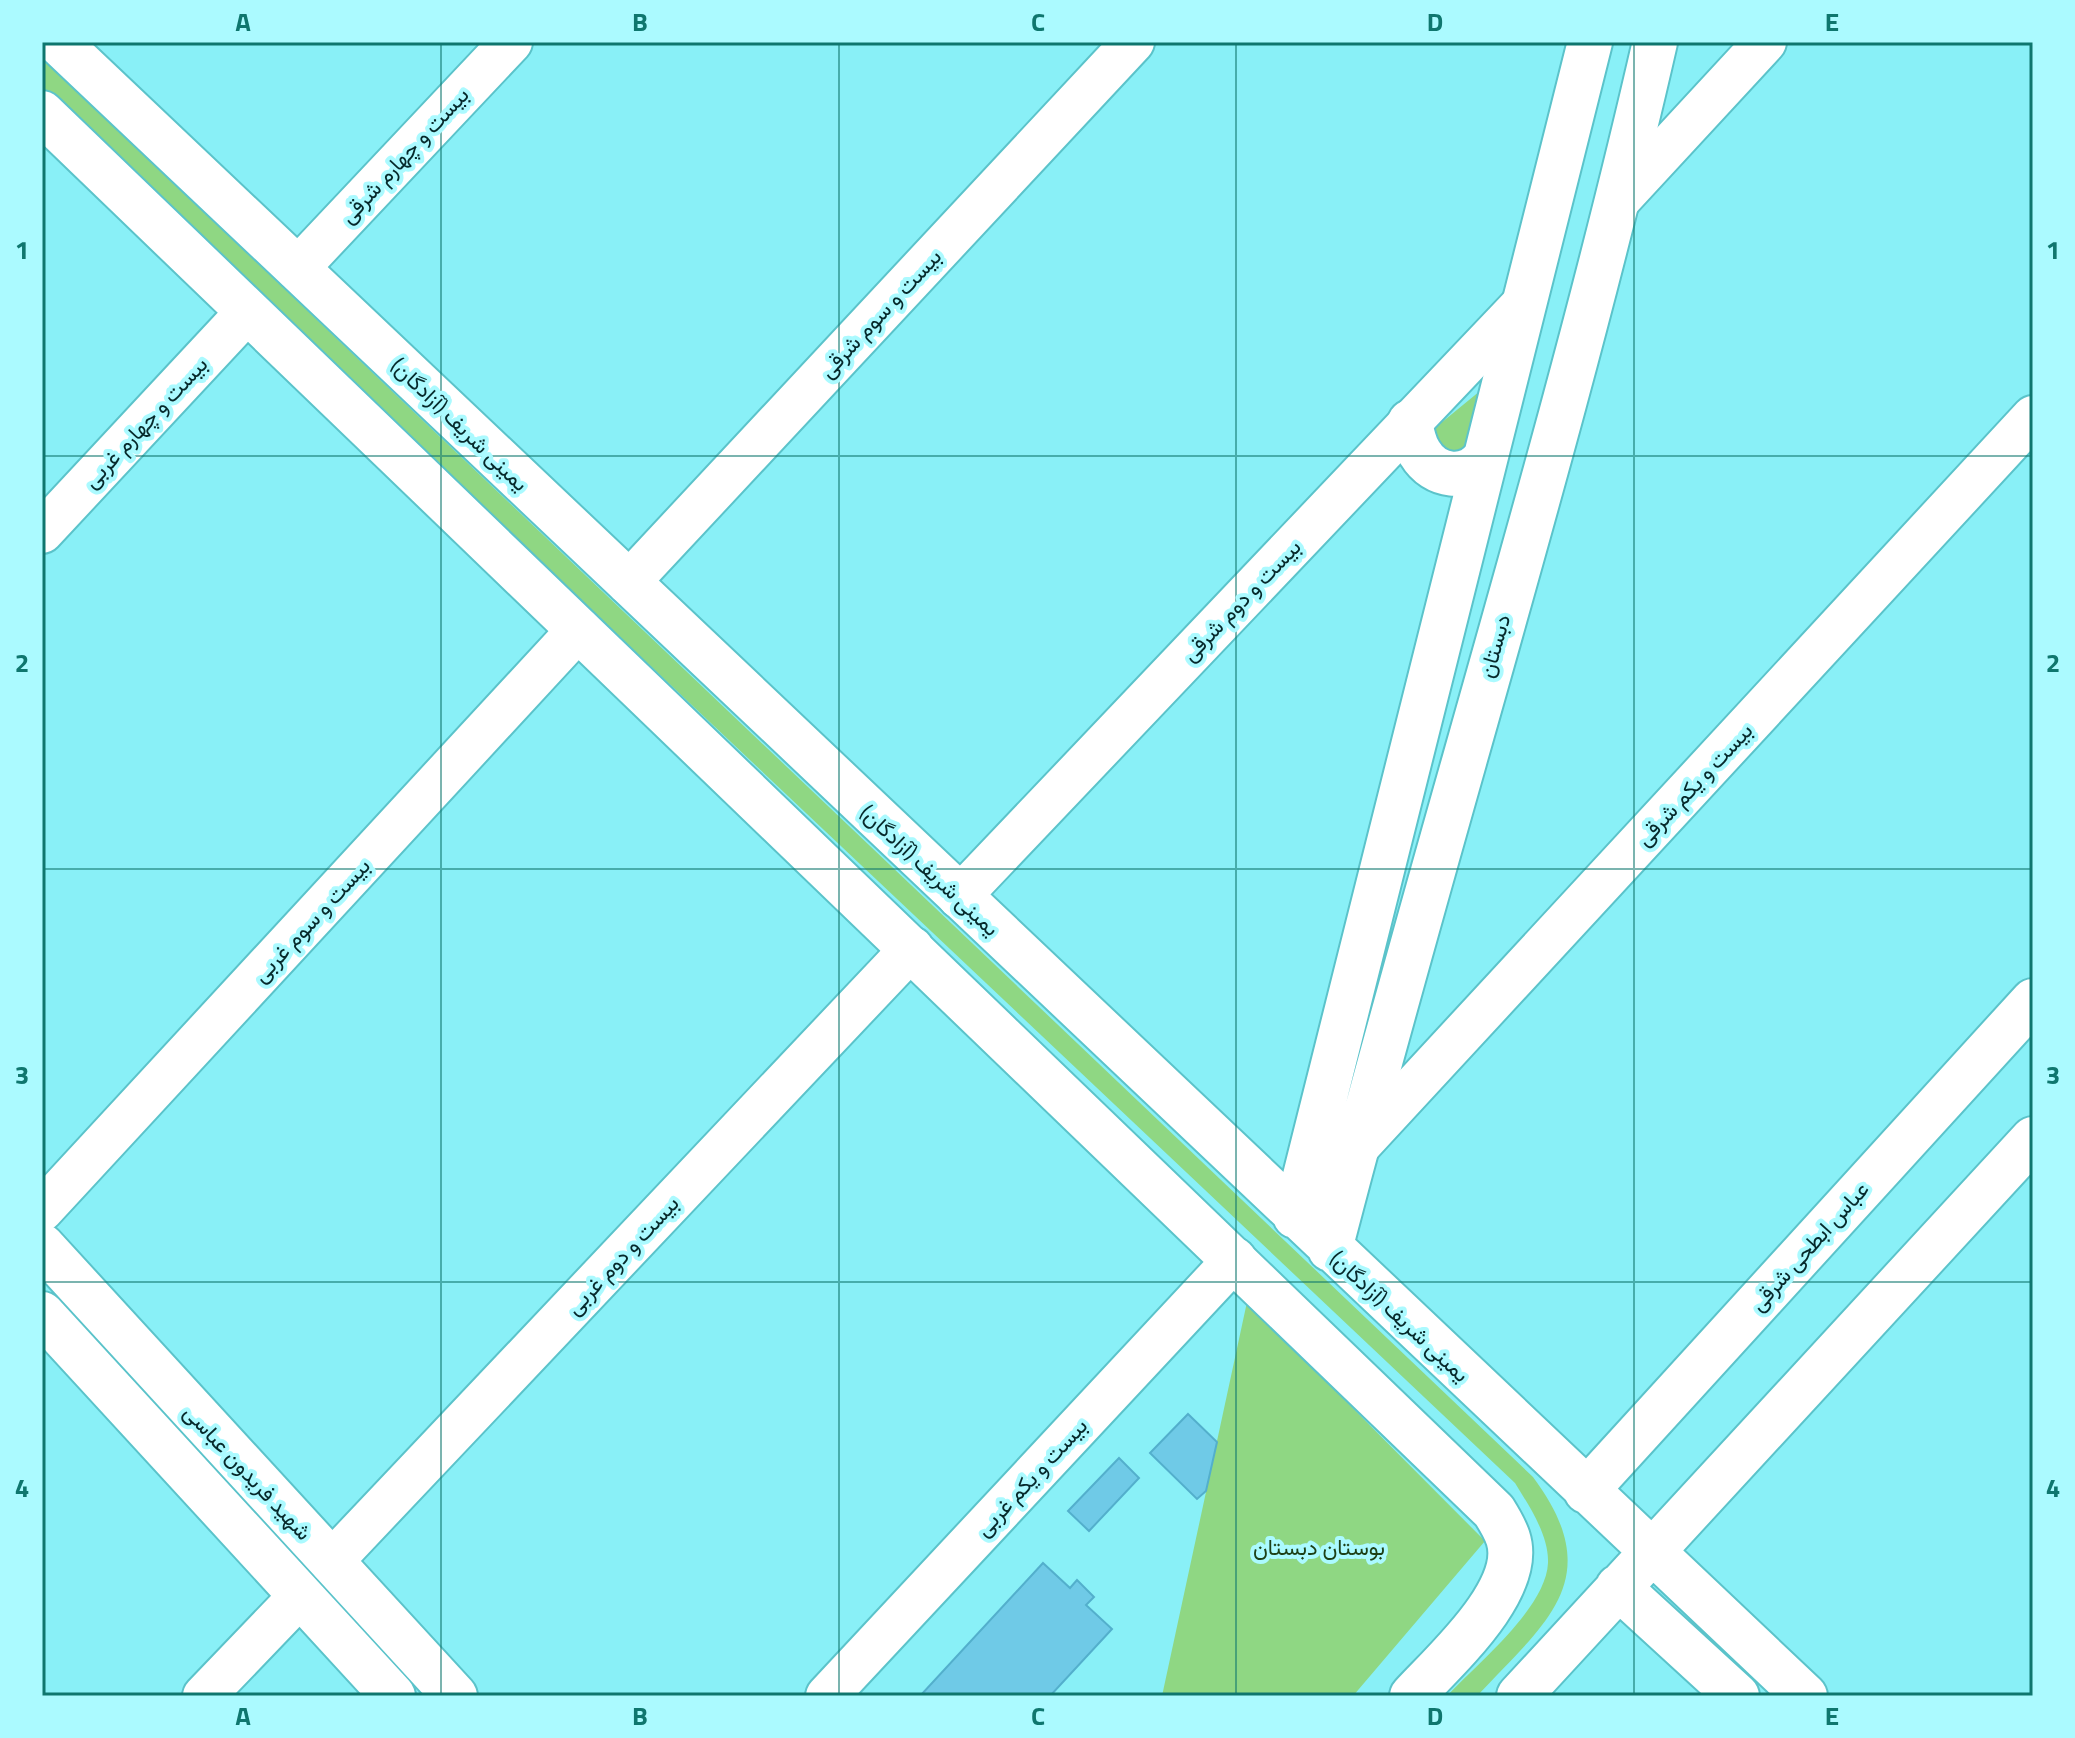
<svg xmlns="http://www.w3.org/2000/svg" width="2075" height="1738" viewBox="0 0 2075 1738" font-family="'Titillium Web',Vazirmatn,sans-serif">
	<rect width="100%" height="100%" fill="#89f0f7"/>
	<path fill="#8fd783" d="M42,58l1491,1419c76,102 13,145 -56,219h-30c30,-32 99,-88 101,-133 1,-28 -19,-57 -33,-80l-1473,-1392z
		M1480,391l-16,65 -11,3 -23,-27z
		M1247,1302l238,239 -132,155h-191z"/>
	<path fill="#6fcae7" stroke="#53afcc" stroke-width="2" d="M1188,1414l29,28 -11,49 -9,8 -47,-46z
		M1119,1458l20,20 -50,53 -21,-20z
		M1043,1563l27,25 7,-8 17,17 -8,8 26,24 -62,67h-130z"/>
	<g fill="none" stroke-linecap="round" stroke-linejoin="round">
		<defs>
			<path id="street" d="M1618,201l147,-159
				M297,269l214,-227
				M42,532l206,-221
				M628,583l505,-541
				M959,897l565,-594
				M1355,1150l678,-733
				M42,1210l537,-581
				M331,1562l581,-614
				M204,1696l96,-100
				M827,1696l408,-437"/>
			<path id="secondary" d="M58,42l1747,1654
				M42,113l1452,1398c5,8 11,18 14,27 17,52 -65,124 -96,158
				M1410,422c2,10 4,22 10,31 15,25 47,28 64,6
				M1295,1216l295,-1174
				M42,1246l413,450
				M1330,1249c104,-403 232,-801 325,-1207
				M42,1314l351,382
				M1586,1491l447,-490
				M1618,1587l119,109
				M1519,1696l514,-557"/>
		</defs>
		<use href="#street" stroke="#5bc3ca" stroke-width="46"/>
		<use href="#secondary" stroke="#5bc3ca" stroke-width="48"/>
		<use href="#street" stroke="#fff" stroke-width="42"/>
		<use href="#secondary" stroke="#fff" stroke-width="44"/>
	</g>
	<path fill="none" stroke="#0f766e" stroke-width="2" stroke-opacity="0.55" d="M441,42v1654M839,42v1654M1236,42v1654M1634,42v1654M42,456h1991M42,869h1991M42,1282h1991"/>
	<g text-anchor="middle" stroke-width="8" stroke-linejoin="round" paint-order="stroke">
		<g font-size="22" fill="#06292b" stroke="#abfaff">
			<text transform="translate(404 155) rotate(-47)" y="8">بیست و چهارم شرقی</text>
			<text transform="translate(880 313) rotate(-47)" y="8">بیست و سوم شرقی</text>
			<text transform="translate(145 422) rotate(-47)" y="8">بیست و چهارم غربی</text>
			<text transform="translate(460 424) rotate(44)" y="8">یمینی شریف (آزادگان)</text>
			<text transform="translate(1241 600) rotate(-46)" y="8">بیست و دوم شرقی</text>
			<text transform="translate(1494 646) rotate(-74)" y="8">دبستان</text>
			<text transform="translate(1694 784) rotate(-47)" y="8">بیست و یکم شرقی</text>
			<text transform="translate(930 870) rotate(43)" y="8">یمینی شریف (آزادگان)</text>
			<text transform="translate(311 920) rotate(-47)" y="8">بیست و سوم غربی</text>
			<text transform="translate(1809 1246) rotate(-48)" y="8">عباس ابطحی شرقی</text>
			<text transform="translate(622 1255) rotate(-47)" y="8">بیست و دوم غربی</text>
			<text transform="translate(1400 1316) rotate(43)" y="8">یمینی شریف (آزادگان)</text>
			<text transform="translate(248 1472) rotate(47)" y="8">شهید فریدون عباسی</text>
			<text transform="translate(1031 1477) rotate(-47)" y="8">بیست و یکم غربی</text>
		</g>
		<g font-size="22" fill="#1d4017" stroke="#abfaff">
			<text x="1319" y="1555">بوستان دبستان</text>
		</g>
	</g>
	<rect width="2075" height="1738" fill="none" stroke="#abfaff" stroke-width="88"/>
	<rect x="44" y="44" width="1987" height="1650" fill="none" stroke="#0f766e" stroke-width="3"/>
	<g font-size="26" text-anchor="middle" font-weight="bold" fill="#0f766e">
		<text x="243" y="31">A</text>
		<text x="640" y="31">B</text>
		<text x="1038" y="31">C</text>
		<text x="1435" y="31">D</text>
		<text x="1832" y="31">E</text>
		<text x="22" y="259">1</text>
		<text x="2053" y="259">1</text>
		<text x="22" y="672">2</text>
		<text x="2053" y="672">2</text>
		<text x="22" y="1084">3</text>
		<text x="2053" y="1084">3</text>
		<text x="22" y="1497">4</text>
		<text x="2053" y="1497">4</text>
		<text x="243" y="1725">A</text>
		<text x="640" y="1725">B</text>
		<text x="1038" y="1725">C</text>
		<text x="1435" y="1725">D</text>
		<text x="1832" y="1725">E</text>
	</g>
</svg>
